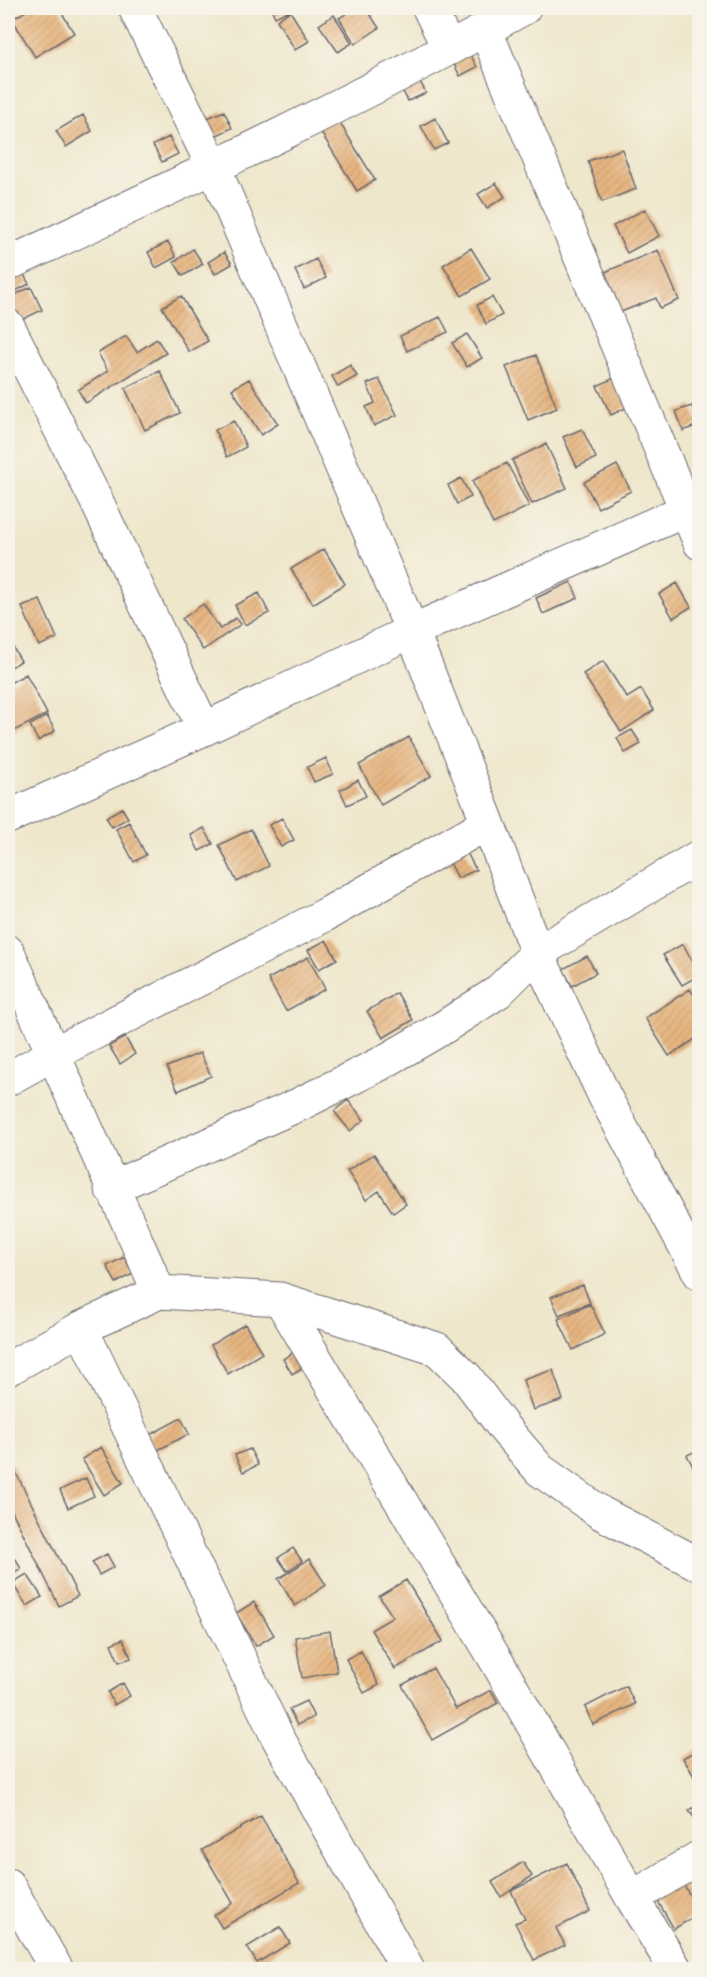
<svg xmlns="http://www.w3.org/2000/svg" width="707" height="1977" viewBox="0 0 707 1977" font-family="'Old Standard TT',serif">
	<defs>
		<pattern id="building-hatch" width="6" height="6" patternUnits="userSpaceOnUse" patternTransform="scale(1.5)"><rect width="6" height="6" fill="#e7b681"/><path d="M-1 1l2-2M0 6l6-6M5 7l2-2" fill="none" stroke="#c69c70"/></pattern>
	</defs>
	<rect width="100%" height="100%" fill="#f7f3e8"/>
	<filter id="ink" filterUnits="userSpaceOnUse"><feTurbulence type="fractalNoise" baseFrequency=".0167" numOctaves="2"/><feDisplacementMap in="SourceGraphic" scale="12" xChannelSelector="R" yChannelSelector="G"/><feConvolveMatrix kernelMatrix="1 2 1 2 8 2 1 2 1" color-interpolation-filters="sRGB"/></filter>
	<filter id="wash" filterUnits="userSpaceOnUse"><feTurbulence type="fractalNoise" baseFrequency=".008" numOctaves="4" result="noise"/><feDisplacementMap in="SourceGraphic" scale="24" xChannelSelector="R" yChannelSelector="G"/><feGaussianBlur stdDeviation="1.35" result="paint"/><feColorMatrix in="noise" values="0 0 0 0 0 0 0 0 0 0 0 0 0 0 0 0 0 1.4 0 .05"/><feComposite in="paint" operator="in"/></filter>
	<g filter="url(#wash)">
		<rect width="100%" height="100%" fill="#efe7cc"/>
		<g id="blocks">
			<path fill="url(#building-hatch)" d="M31,8h28l15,25 -39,24 -23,-38z
				M271,8h20l1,1 -17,8z
				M356,8h10l13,20 -24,16 -16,-26z
				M290,11l19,30 -14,9 -18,-30z
				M334,15l18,28 -14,9 -19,-27z
				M469,52l8,15 -17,9 -8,-16z
				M417,76l9,17 -18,8 -9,-17z
				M224,111l8,17 -19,9 -8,-18z
				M83,115l9,16 -26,16 -10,-16z
				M335,115l40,65 -18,11 -40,-65z
				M435,118l13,25 -14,7 -13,-24z
				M169,137l9,17 -16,8 -9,-17z
				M622,149l14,40 -34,13 -14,-41z
				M496,183l9,14 -18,11 -9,-14z
				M645,209l14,27 -32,17 -14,-27z
				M168,242l8,15 -20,11 -8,-16z
				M471,248l19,31 -28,17 -19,-31z
				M193,249l10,15 -20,12 -9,-14z
				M658,250l21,50 -19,8 -4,-10 -35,14 -16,-40z
				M224,252l8,12 -17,10 -7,-12z
				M316,259l10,19 -22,11 -9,-19z
				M22,271l7,13 -21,11v-16z
				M31,287l11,23 -25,12 -9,-20v-4z
				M181,296l27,45 -19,11 -27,-45z
				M492,297l10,18 -16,9 -9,-19z
				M440,317l8,15 -41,19 -7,-15z
				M467,334l15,24 -15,9 -15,-24z
				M126,336l11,16 20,-13 9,14 -80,50 -8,-13 30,-19 -10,-18z
				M536,355l21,53 -29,12 -22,-53z
				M350,365l7,11 -19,11 -6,-11z
				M160,371l20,42 -35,17 -20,-42z
				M616,377l14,29 -19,9 -14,-29z
				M249,379l29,45 -17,11 -29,-46z
				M379,379l18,36 -23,11 -8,-19 9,-4 -8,-19z
				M692,406l6,19 -15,6 -7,-20z
				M234,421l12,26 -19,10 -12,-27z
				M582,429l14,29 -19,9 -14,-30z
				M546,444l21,44 -35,16 -20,-44z
				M507,463l22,43 -36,18 -21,-43z
				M617,465l14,26 -33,17 -14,-26z
				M461,478l10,19 -14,7 -9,-19z
				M324,549l21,35 -32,20 -22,-35z
				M571,582l7,16 -35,16 -7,-16z
				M677,583l14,24 -18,11 -14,-24z
				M259,593l10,20 -24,12 -10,-20z
				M40,600l17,38 -18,8 -17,-39z
				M203,604l17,25 16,-11 5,6 -38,26 -21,-31z
				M8,639l13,22 -13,8z
				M603,661l24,37 14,-9 13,21 -33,22 -38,-58z
				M26,674l21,40 -33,17 -6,-12v-35z
				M47,716l8,15 -17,10 -8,-16z
				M632,730l9,14 -16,9 -8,-15z
				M409,737l22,39 -50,29 -22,-40z
				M326,758l7,16 -19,8 -7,-15z
				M358,780l8,16 -19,9 -7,-15z
				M122,808l6,10 -16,9 -6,-10z
				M282,818l12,22 -13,7 -12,-22z
				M129,822l17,33 -12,7 -18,-33z
				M204,828l9,16 -14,7 -8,-16z
				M251,829l18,37 -32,16 -18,-37z
				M465,849l11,21 -18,8 -11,-21z
				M326,940l11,19 -18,10 -11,-19z
				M683,944l17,31 -18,10 -19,-30z
				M587,956l9,17 -24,13 -9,-17z
				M308,957l17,32 -39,22 -18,-32z
				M690,989l10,15v32l-31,20 -24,-38z
				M397,993l16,27 -30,18 -16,-27z
				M125,1037l10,17 -15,10 -11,-18z
				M200,1053l11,23 -33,15 -11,-24z
				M348,1100l16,20 -14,11 -16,-20z
				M374,1154l32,50 -13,9 -14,-22 -13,9 -19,-29z
				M124,1257l9,17 -17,9 -9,-17z
				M583,1285l7,18 -31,12 -8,-18z
				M590,1304l15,30 -32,16 -15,-31z
				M245,1324l17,29 -34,21 -17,-29z
				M300,1348l9,16 -17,10 -9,-15z
				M553,1370l10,30 -30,10 -10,-30z
				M181,1418l8,16 -33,17 -8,-15z
				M101,1447l22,36 -19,12 -22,-36z
				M250,1449l8,16 -15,7 -8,-17z
				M700,1449v31l-13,-25z
				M8,1457l70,139 -19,10 -51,-103z
				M86,1478l8,18 -26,12 -8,-18z
				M293,1548l9,13 -15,10 -9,-13z
				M107,1554l7,13 -15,8 -7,-13z
				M16,1559l5,10 -13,6v-12z
				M309,1559l17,26 -31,21 -17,-27z
				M27,1574l15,23 -15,9 -15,-23z
				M406,1580l37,61 -48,28 -24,-39 22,-13 -14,-21z
				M254,1602l20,33 -18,11 -20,-33z
				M330,1631l7,41 -35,6 -7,-41z
				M123,1639l8,19 -12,4 -8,-18z
				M361,1651l18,34 -15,8 -18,-34z
				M433,1668l23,41 35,-19 7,13 -66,37 -30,-55z
				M123,1683l7,13 -16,9 -6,-13z
				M626,1686l9,18 -42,21 -8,-18z
				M306,1701l8,16 -17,8 -8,-16z
				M700,1748v38l-17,-28z
				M700,1803v22l-11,-14z
				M261,1816l38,67 -77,45 -8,-13 19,-12 -31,-53z
				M523,1862l9,14 -31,21 -9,-15z
				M567,1863l23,48 -34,17 9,17 -31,15 -19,-37 10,-4 -14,-28z
				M682,1882l18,31 -26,16 -18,-31z
				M280,1927l10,16 -33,20 -10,-16z"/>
		</g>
	</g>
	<g filter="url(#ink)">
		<use href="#blocks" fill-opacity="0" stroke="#6a676e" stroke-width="1.5"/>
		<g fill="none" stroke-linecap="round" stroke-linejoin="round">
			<defs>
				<path id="minor" d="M135,8l79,160 198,463 76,192 49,130 68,144 95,177
					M429,8l20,41
					M485,29l215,514
					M8,264c174,-81 348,-163 516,-256
					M8,326l89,176 107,227
					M8,817l196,-88 208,-98 288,-127
					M8,952l151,340
					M8,1079l45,-25 272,-139 163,-92
					M111,1188l189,-84 80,-40 64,-37 54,-35 39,-39 163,-97
					M280,1299l217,363 135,236 44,72
					M81,1328l196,408 131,234
					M8,1369l73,-41 78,-36 121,7 157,50 29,28 38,51 36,42 61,43 99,52
					M8,1885l49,85
					M632,1898l68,-41"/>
			</defs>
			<use href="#minor" stroke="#6a676e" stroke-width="35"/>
			<use href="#minor" stroke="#fff" stroke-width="33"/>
		</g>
	</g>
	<rect width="707" height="1977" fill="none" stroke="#f7f3e8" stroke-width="30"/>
</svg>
